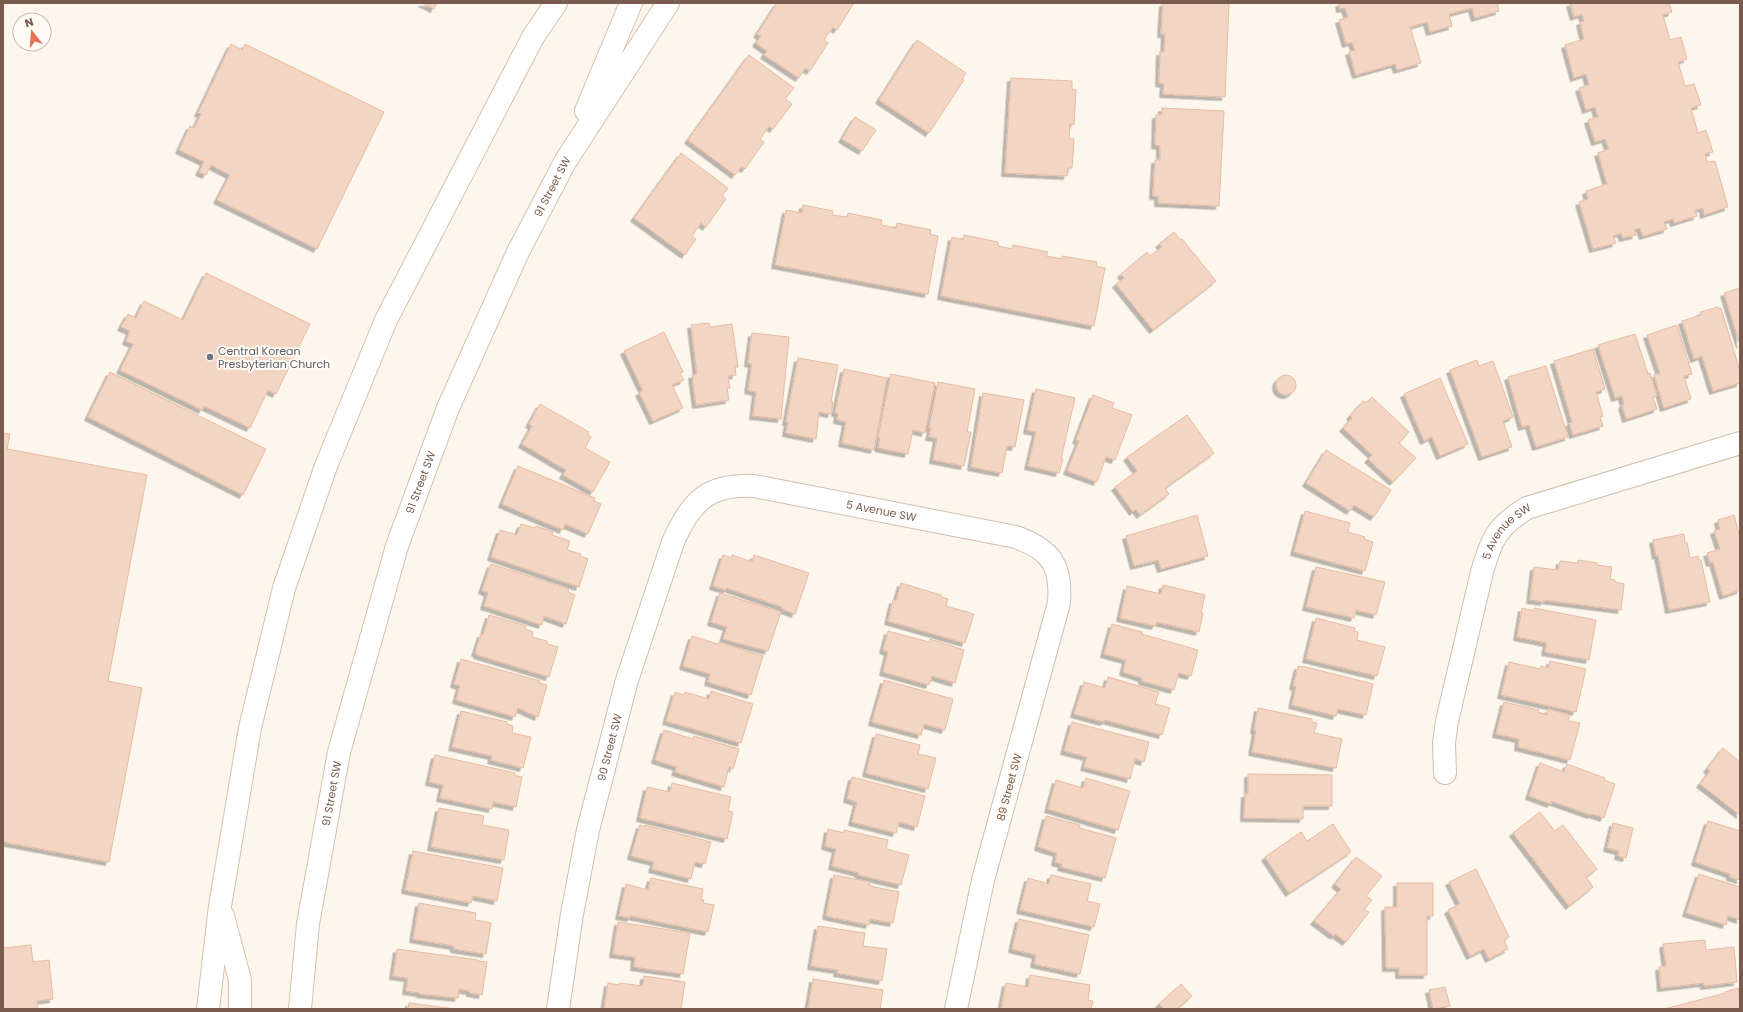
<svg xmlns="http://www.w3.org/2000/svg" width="1743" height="1012" viewBox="0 0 1743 1012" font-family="Poppins,sans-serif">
	<defs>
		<filter id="shadow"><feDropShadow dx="-3.5" dy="3.5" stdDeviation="0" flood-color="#0004"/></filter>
	</defs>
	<rect width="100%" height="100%" fill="#fdf6ec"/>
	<path fill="#f3d5c3" stroke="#e6bba3" filter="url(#shadow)" d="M422,3h15l-3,6z
		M777,3h77l-17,27 -4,-3 -9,13 4,3 -18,28 -5,-3 -6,10 -35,-23 3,-4 -11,-8 5,-7 -4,-2z
		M1163,3h66l-4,94 -62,-3 1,-10 -5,-1 1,-31h4l1,-18h-4z
		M1339,3h158l2,8 -24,7 -3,-10 -23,6 3,12 -22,6 -3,-10 -17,5 11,36 -24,7 -2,-6 -39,11 -7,-23 6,-2 -3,-8 -6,2 -7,-24 9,-3 -3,-9 -5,1z
		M1570,3h99l3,9 -9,3 7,25 11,-3 6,22 -9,3 7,24 9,-2 7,21 -10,3 7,25 8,-3 7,22 -8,2 2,8 8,-1 13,46 -24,8 -1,-7 -8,2 2,6 -23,7 -1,-4 -9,3 3,7 -24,7 -3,-8 -6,2 2,5 -13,3 -2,-5 -8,3 3,7 -23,6 -14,-47 9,-3 -2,-8 21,-7 -9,-31 11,-4 -4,-10 -10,3 -7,-22 10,-3 -3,-10 -9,3 -7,-22 10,-3 -3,-11 -12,4 -9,-33 19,-6 -4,-17 4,-1 -2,-7 -8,3z
		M917,40l49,33 -4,6 2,1 -35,53 -50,-33z
		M231,44l11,6 3,-6 139,68 -67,137 -100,-49 13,-25 -19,-10 -5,10 -7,-3 5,-10 -25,-12 11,-24 4,2 7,-14 -3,-1z
		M749,55l45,33 -9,11 7,5 -19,25 -4,-3 -9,13 4,3 -19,27 -4,-2 -6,8 -47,-35z
		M1011,78l61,3v8l4,1 -2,35 -4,-1 -1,15h5l-2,29h-4l-1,8 -62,-3z
		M1162,108l62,3 -5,95 -61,-3v-7h-5l2,-36h5v-14l-5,-1 1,-30h6z
		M855,117l21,13 -14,21 -20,-12z
		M681,153l47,35 -6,8 4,3 -20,28 -5,-4 -9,13 4,3 -11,16 -51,-37z
		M803,205l30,6 -1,4 15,2 1,-4 34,7 -1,5 15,3 1,-5 34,7 -1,4 8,2 -10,58 -153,-29 11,-55 16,3z
		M1174,232l7,8 1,-1 34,42 -63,49 -37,-46 8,-6 -3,-4 26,-22 3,4 12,-9 -3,-3z
		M964,235l34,7v4l14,3 1,-4 35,7 -2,4 16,3v-3l35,6 -1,4 9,2 -11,58 -153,-30 11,-59 11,3z
		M206,273l104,51 -34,70 -8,-4 -18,38 -46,-22 -2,4 -82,-40 13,-26 -7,-3 4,-10 -9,-4 7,-13 8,4 8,-17 39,19z
		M1740,288v57l-16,-52z
		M1718,307l1,2 2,-1 19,63v12l-27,8 -11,-35 -8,3 -12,-38 19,-6 -1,-3z
		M709,323l1,4 22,-3 6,43h-3l1,8 -8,1 2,12h-3l2,12 -33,5 -4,-30 5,-1 -6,-49z
		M1677,325l15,49 -8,2 7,23 -27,9 -10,-33 6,-2 -13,-38z
		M664,332l19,40 -3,1 4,7 -12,5 11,23 -30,13 -14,-29 4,-1 -19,-40z
		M752,333l37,4 -8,82 -28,-3 3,-24 -8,-2 4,-26 -4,-1z
		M1635,334l13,40 2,-1 7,23 -4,1 4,12 -31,10 -4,-14 2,-1 -2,-8 -7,2 -17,-53z
		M1593,349l12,40 -9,3 7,24 -3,1 3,9 -30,9 -4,-12 3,-1 -18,-61z
		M798,358l40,7 -7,37h2l-2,12 -12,-2 -3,27 -30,-6 2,-11h-2z
		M1477,360l2,6 14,-5 20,56 -10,4 9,26 -30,10 -32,-87z
		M1546,366l22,71 -32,10 -7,-22 -7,2 -14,-50z
		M844,369l43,9 -13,72 -32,-7 4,-21 -9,-2 1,-7h-3z
		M110,372l156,77 -23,46 -155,-78z
		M891,374l44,9 -10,50 -12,-3 -5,24 -30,-6 2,-10 -2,-1z
		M1276 385a10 10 0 1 1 20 0a10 10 0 1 1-20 0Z
		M1440,378l28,66 -28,12 -8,-19 -8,4 -20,-47z
		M938,382l37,7 -8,43h4l-7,34 -31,-6 4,-22 -8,-1 2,-9h-2z
		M1036,389l39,9 -14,61h2l-4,14 -31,-7 8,-34 -9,-2z
		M983,393l41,7 -9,47 -8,-1 -5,27 -31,-6z
		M1093,395l21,8 -2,5 20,7 -17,45 -9,-3 -9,25 -30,-11 12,-30 -3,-1z
		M1372,397l37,35 -10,11 17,15 -23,24 -25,-23 4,-4 -29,-27 9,-10 -2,-2 13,-15 3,2z
		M540,404l49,28 -1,3 3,2 -6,11 25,14 -17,30 -30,-17 3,-5 -44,-26 10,-18 -3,-2z
		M1187,415l27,38 -49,35 4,6 -29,21 -4,-6 -3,3 -18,-25 22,-16 -10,-14z
		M3,433l7,1 -3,15 140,26 -39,206 34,7 -33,174 -106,-20z
		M1326,450l65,40 -17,27 -20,-12 -4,6 -44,-28z
		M518,466l77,32 -1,3 7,3 -13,30 -23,-10 -2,6 -61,-26z
		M1305,511l45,12 -2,9 17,5 -1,2 9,3 -8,29 -71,-19z
		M1197,515l11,41 -47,13 -3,-9 -24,6 -8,-30z
		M1734,515l6,23v52l-17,6 -10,-34 -3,1 -3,-10 13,-4 -6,-18 6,-2 -2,-9z
		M521,524l14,4 1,-2 17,6 -1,3 18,6 -3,9 14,4 -1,2 8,3 -9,28 -88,-30 9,-27 17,5z
		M1684,534l1,9 2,-1 3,16 8,-2 1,4h2l9,42 -41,8 -11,-55 -2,1 -3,-16z
		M723,555l8,3 1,-3 20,7 2,-7 55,18 -14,41 -13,-5v-2l-55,-19 -1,2 -13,-4z
		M1578,560l19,3v2l15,2 -2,12 5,1v2l9,2 -3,26 -77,-10v2l-14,-2 4,-33 24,3 2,-9 18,2z
		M491,564l78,25 -1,3 7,3 -9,29 -22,-8 -2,9 -58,-19 4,-13 -6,-3z
		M1316,567l69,15 -9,33 -20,-5 -2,8 -48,-11z
		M901,583l40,12v2l7,2 -2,7 28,8 -9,29 -77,-22 5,-21 3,1z
		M1163,585l42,10 -4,18h2l-4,19 -42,-10 -2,4 -35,-8 7,-32 34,8z
		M720,593l61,19 -13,39 -45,-12 4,-12 -16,-5z
		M1522,608l12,3v-3l62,12 -7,40 -44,-8 2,-9 -30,-6z
		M489,615l37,11 -1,3 8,3 -1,5 15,4v3l11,3 -9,30 -72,-22v-2h-2l6,-19 2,1z
		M1316,618l39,10 -1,3 4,1 -1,8 28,7 -8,29 -71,-17z
		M1112,624l30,8v2l56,16 -7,26 -12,-3 -5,17 -32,-9v-3l-19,-6 3,-12 -22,-6z
		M888,631l41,11 1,-3 34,11 -9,33 -23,-7 -3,9 -46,-13 5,-20 -5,-2z
		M692,636l26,8 1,-2 44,14 -12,39 -43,-13 2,-8 -27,-8z
		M461,659l79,22 -1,2 8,2 -9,32 -20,-9 -3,9 -59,-17 4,-14 -6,-2z
		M1550,661l36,8 -10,43 -75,-17 8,-33 31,7 1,-3 8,2z
		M1298,666l4,1v-1l71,18 -7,31 -28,-6 -2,7 -44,-11 4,-18 -3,-1z
		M1108,677l51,15 -4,12 15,4 -8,27 -57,-15 -1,2 -30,-8 10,-32 21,6z
		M884,680l69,19 -8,31 -21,-6 -3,11 -49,-13z
		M711,691l42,13 -12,39 -75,-22 9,-29 9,3 1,-3 24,7z
		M1504,702l35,8 -1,2 9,3 1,-6 22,6 -2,6 12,2 -10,37 -52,-13 1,-8 -23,-5z
		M1258,708l54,11v3l5,1 -3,10 28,6 -6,29 -84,-16 4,-21 -2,-1z
		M461,711l46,11v2l6,2 -1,7 19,4 -8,31 -32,-8 1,-4 -40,-9z
		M1072,722l77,20 -5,20 -9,-3 -5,20 -46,-12 3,-10 -23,-6z
		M664,730l29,9 1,-3 45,13 -6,20 -4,-2 -5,20 -49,-15 2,-5 -22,-7z
		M876,734l44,11 -2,9 18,4 -8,31 -62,-16z
		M1723,748l17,14v53l-40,-31 10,-13 -3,-2z
		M435,755l80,18 -1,2 8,2 -6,30 -23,-5 -1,7 -52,-11 3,-13 -14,-3z
		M1540,763l24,9 3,-8 38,14 -1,2 11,4 -11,34 -12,-4 -1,1 -40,-14v3l-22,-8z
		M1248,774l84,1v31h-29v13l-59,-1 1,-24h3z
		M852,777l73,19 -8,31 -18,-5 -3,11 -44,-11 5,-20 -10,-3z
		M1086,778l44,13 -12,39 -70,-21 8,-29 27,8z
		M672,783l59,14 -3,14 5,1 -6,27 -87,-21 7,-31 23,5z
		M439,808l45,8 -2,9 27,5 -5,30 -73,-13z
		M1540,812l15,19 8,-6 34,44 -11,8 7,10 -24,19 -56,-73z
		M1046,816l34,9 -1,3 37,10 -11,40 -44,-11 1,-3 -7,-2 2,-9 -19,-6z
		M1708,821l32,10v49l-10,-3v-3l-35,-12z
		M1613,823l20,5 -7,30 -8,-2 1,-5 -12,-3z
		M1333,824l18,28 -62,41 -24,-36 36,-25 6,9z
		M640,825l5,2v-2l66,17 -6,22 -10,-2 -4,17 -39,-10 2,-7 -23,-6z
		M828,829l16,4v-3l44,10 -2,9 23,6 -8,30 -43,-10 1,-2 -27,-7 4,-17 -11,-3z
		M413,851l90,17 -6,33 -24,-5 -2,7 -66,-13z
		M1356,857l26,19 -16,20 6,4 -8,9 5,3 -23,30 -11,-8 -1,2 -20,-15 27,-32 -6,-5z
		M1476,869l33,68 -5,3 4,9 -19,10 -5,-10 -14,7 -22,-46 12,-6 -11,-22z
		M1699,874l41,13v33l-12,-4 -2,9 -40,-12z
		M834,875l36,7v4l29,6 -6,31 -23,-4 -1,6 -43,-9z
		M1051,875l40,9 -4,17 13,3 -6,23 -74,-17 8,-32 21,6z
		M651,878l52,11 -2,11h3l-1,3 11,2 -6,27 -77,-16 -1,2 -11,-2 7,-32 22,6z
		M1397,883h36v33h-6v59h-28v-7h-13l-1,-61h12z
		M419,903l57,10 -1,7 16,3 -5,31 -32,-5v-3l-41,-7z
		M1019,919l70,16 -9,39 -46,-10 2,-9 -24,-6z
		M618,922l72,11 -7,41 -49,-7 1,-10 -22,-3z
		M818,926l47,7 -2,13 24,3 -5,32 -45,-8 1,-3 -27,-4z
		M1705,940l1,10 28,-3 3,35 -33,4v-3l-43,5 -2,-21 7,-1 -3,-22z
		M31,945l2,17 16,-2 4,39 -16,2 1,8h-35v-61z
		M397,949l81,11v1l9,1 -5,33 -12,-2v-2l-11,-2 -1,9 -38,-4v-1l-14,-2 2,-13 -15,-2z
		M1030,975l60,10 -2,15 5,1 -2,8h-90l5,-26 22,4z
		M644,976l41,6 -4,27h-77l4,-26 11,2 1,-2 23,3z
		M813,979l70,11 -3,19h-72z
		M1181,984l11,12 -15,13h-13l-5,-5z
		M1445,987l5,19 -17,3 -4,-19z
		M1738,988l2,10v11h-76l62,-16 -1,-1z
		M409,1003l47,6h-48z"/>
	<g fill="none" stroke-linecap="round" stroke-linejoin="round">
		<defs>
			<g id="street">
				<path id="s1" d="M1445,773l-1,-30 3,-22 35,-149c9,-32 15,-46 45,-64l213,-65"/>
				<path id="s2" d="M558,1009l14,-95 16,-84 39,-150 46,-138c18,-41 35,-58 81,-56l262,51c35,13 46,28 43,66l-76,277 -27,129"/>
			</g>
			<g id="secondary">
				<path d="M586,111l45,-108"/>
				<path d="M223,916l17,64v29"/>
				<path d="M208,1009l12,-103 30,-178 34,-140 42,-122 60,-146 147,-283 23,-34"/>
				<path id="s3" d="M300,1009l8,-85 31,-172 58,-206 51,-138 70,-156 47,-90 103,-159"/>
			</g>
		</defs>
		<use href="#street" stroke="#d0beb0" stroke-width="24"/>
		<use href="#secondary" stroke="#d6c0b0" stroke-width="24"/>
		<use href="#street" stroke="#fff" stroke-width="22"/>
		<use href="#secondary" stroke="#fff" stroke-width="22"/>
	</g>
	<circle fill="#6b7280" stroke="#fffaf3" stroke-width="1.5" cx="210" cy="357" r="4"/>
	<g text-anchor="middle" stroke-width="4" stroke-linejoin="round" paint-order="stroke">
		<g font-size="11" fill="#795c4d" stroke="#fffaf3">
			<text dy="4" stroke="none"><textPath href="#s3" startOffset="866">91 Street SW</textPath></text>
			<text dy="4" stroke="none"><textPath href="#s3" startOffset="542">91 Street SW</textPath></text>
			<text dy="4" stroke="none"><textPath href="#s2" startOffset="719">5 Avenue SW</textPath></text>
			<text dy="4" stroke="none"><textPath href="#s1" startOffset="254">5 Avenue SW</textPath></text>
			<text dy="4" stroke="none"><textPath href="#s2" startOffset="267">90 Street SW</textPath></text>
			<text transform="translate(1009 787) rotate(-75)" y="4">89 Street SW</text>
			<text dy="4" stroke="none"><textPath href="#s3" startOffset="218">91 Street SW</textPath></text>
		</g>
		<g font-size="11" fill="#5b616d" stroke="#fffaf3" text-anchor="start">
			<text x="218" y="355">Central Korean<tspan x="218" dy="13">Presbyterian Church</tspan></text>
		</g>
	</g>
	<rect width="1743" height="1012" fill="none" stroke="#795c4d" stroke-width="8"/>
	<g transform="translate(32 32) rotate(343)"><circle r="19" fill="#fffaf3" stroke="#c9bbb1"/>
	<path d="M0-3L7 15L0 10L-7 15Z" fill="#e67051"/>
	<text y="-6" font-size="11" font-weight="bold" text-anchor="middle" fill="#795c4d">N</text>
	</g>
</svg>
